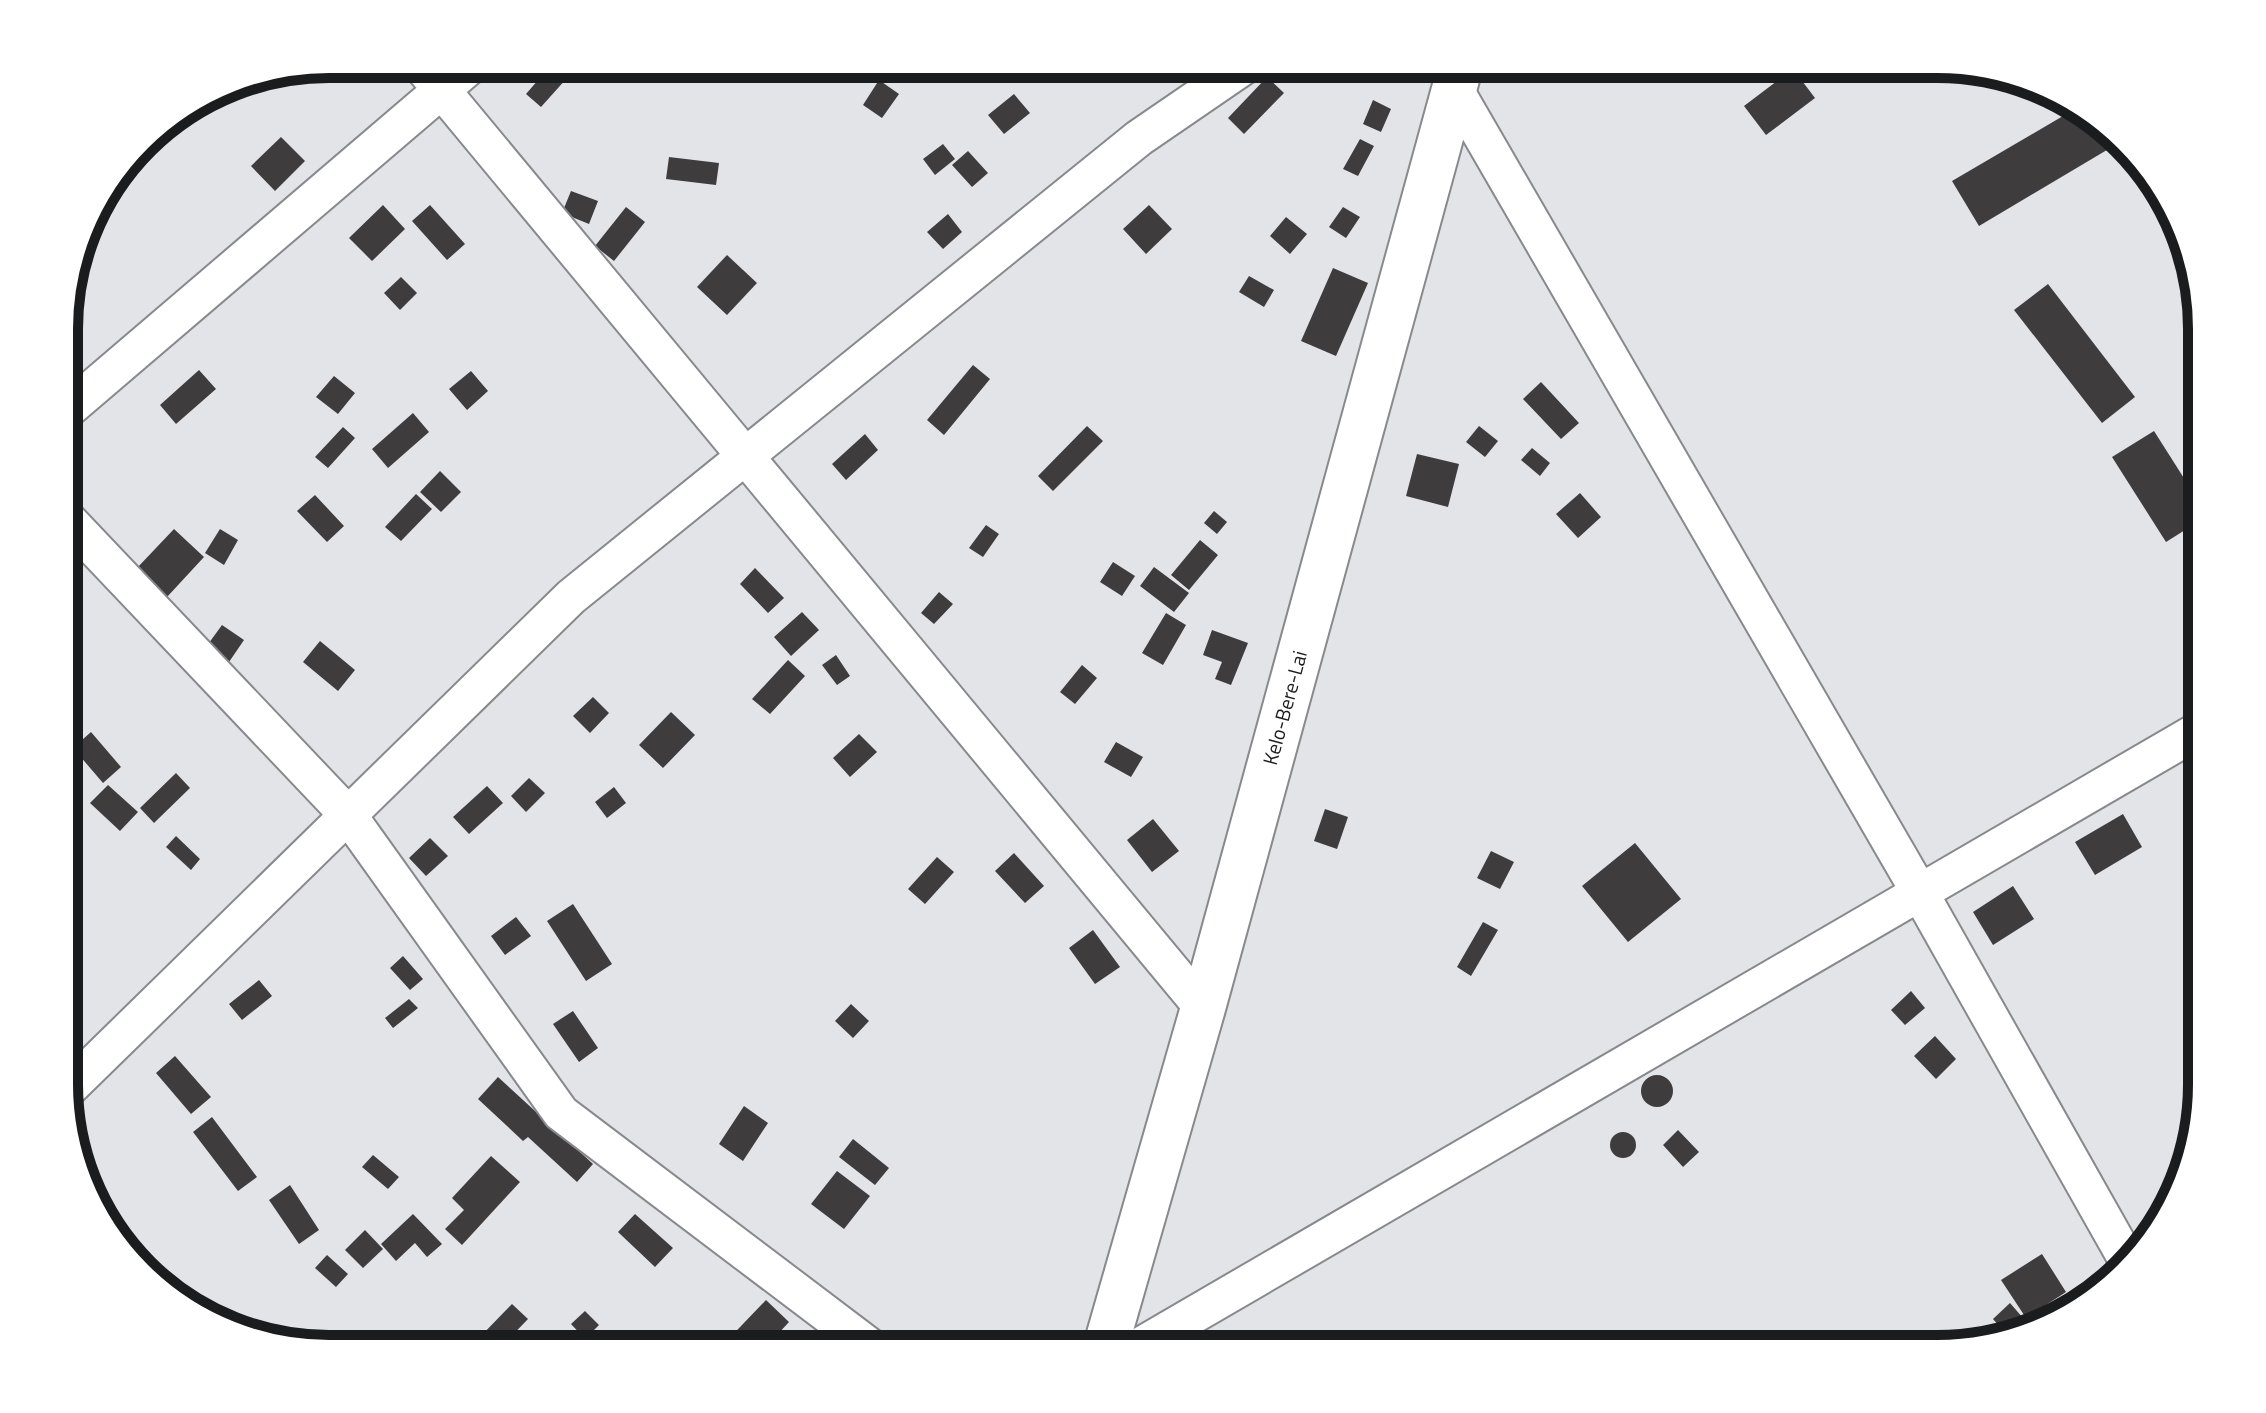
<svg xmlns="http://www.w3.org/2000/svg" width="2266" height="1413" viewBox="0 0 2266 1413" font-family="'Titillium Web',sans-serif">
	<rect width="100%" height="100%" fill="#e3e4e8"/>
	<path fill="#3f3c3e" d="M552,64h20l4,4 -35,39 -15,-13z
		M733,64h30l-14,18 -19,-14z
		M1371,64h29l2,8 -27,8z
		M1793,69l22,29 -49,37 -22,-29z
		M1267,77l17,16 -40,41 -16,-16z
		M879,80l20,14 -17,24 -19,-13z
		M1014,94l16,19 -26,21 -16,-19z
		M1373,100l18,9 -10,23 -18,-8z
		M2080,106l37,38 -138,82 -27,-45z
		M281,137l24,24 -30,30 -24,-25z
		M1360,139l14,7 -16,30 -15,-7z
		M943,144l12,15 -20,16 -12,-16z
		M968,151l20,22 -16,14 -20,-22z
		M669,157l50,6 -3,22 -50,-6z
		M571,191l27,10 -9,23 -27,-11z
		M383,205l22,24 -33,32 -23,-23z
		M430,205l35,39 -18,16 -35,-39z
		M1149,205l23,24 -26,25 -23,-25z
		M626,207l19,15 -31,39 -19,-15z
		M1343,207l17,10 -14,21 -17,-11z
		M948,214l14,18 -19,17 -16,-17z
		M1286,217l21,17 -17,20 -20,-18z
		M727,255l30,28 -30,32 -30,-28z
		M1333,268l35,15 -32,73 -35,-15z
		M1249,276l25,14 -10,17 -25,-15z
		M401,277l16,16 -17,17 -16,-17z
		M2048,284l87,113 -33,26 -88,-113z
		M973,365l17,14 -46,56 -17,-15z
		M199,370l17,19 -40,35 -16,-19z
		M471,371l17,20 -21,19 -18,-21z
		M334,376l21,17 -17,21 -22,-17z
		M1541,382l38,41 -18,16 -38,-40z
		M413,413l16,19 -41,36 -16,-19z
		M1087,426l16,15 -50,50 -15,-15z
		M1479,426l19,15 -13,16 -19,-15z
		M343,427l12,11 -27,30 -13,-11z
		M2154,431l47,74v15l-35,22 -54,-85z
		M865,434l13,16 -32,30 -14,-16z
		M1532,448l18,15 -10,13 -19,-16z
		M1417,454l42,10 -11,43 -42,-11z
		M440,471l21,21 -20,20 -21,-20z
		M1580,493l21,24 -23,21 -22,-24z
		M416,494l16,15 -31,32 -16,-14z
		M315,495l29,31 -17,16 -30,-31z
		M1214,511l13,11 -10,12 -13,-11z
		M986,525l13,9 -16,23 -14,-9z
		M174,529l30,28 -37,40 -30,-29z
		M220,529l18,11 -14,25 -19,-12z
		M1200,540l18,15 -29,35 -18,-15z
		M1113,562l22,14 -13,20 -22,-14z
		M1154,567l35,26 -15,19 -34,-26z
		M755,568l29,30 -16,15 -28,-29z
		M939,592l14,12 -19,20 -13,-11z
		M802,612l17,18 -28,26 -17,-19z
		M1166,613l20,12 -23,40 -21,-12z
		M222,625l22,15 -15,22 -23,-15z
		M1212,630l36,13 -17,42 -16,-6 7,-17 -19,-7z
		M320,641l35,29 -17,21 -35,-29z
		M836,655l14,21 -13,9 -15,-20z
		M788,660l17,16 -35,38 -18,-15z
		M1082,665l15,13 -22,26 -15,-12z
		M593,697l16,16 -19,20 -17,-17z
		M671,712l24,23 -32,33 -24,-23z
		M91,732l30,35 -18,16 -30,-35z
		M859,734l18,18 -27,25 -17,-19z
		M1116,742l27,15 -12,20 -27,-15z
		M176,773l14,15 -36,35 -14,-15z
		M529,778l16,15 -19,19 -15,-16z
		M108,785l30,27 -18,19 -30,-28z
		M487,786l16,17 -34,31 -16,-17z
		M614,787l12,16 -19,15 -12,-16z
		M1325,809l23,8 -11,32 -23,-8z
		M2123,814l19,33 -47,28 -20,-33z
		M1153,819l26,32 -27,21 -25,-32z
		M176,836l24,23 -9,11 -25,-23z
		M430,838l18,18 -22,20 -17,-18z
		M1635,843l46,56 -53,43 -46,-56z
		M1491,851l23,11 -14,27 -23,-11z
		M1014,853l30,33 -19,17 -30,-32z
		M937,857l17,15 -29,32 -17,-15z
		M2013,886l21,33 -41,26 -20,-33z
		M573,904l39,60 -26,17 -39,-60z
		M516,917l15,19 -26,19 -14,-19z
		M1483,922l15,8 -27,46 -14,-9z
		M1093,930l27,37 -25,17 -26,-36z
		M403,956l20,23 -13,11 -20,-22z
		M259,980l13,16 -30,24 -13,-16z
		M1911,991l14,17 -20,17 -14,-15z
		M409,999l9,9 -25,20 -8,-10z
		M851,1004l18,17 -16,17 -18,-17z
		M573,1011l25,37 -19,14 -26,-38z
		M1935,1036l21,23 -20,20 -22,-23z
		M175,1056l36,41 -20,17 -35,-41z
		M1641 1091a16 16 0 1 1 32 0a16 16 0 1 1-32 0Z
		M498,1077l95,87 -16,18 -49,-45 -5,4 -45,-42z
		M744,1106l24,17 -25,38 -24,-17z
		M212,1117l45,60 -19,14 -45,-59z
		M1678,1130l21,22 -16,15 -20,-22z
		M1610 1145a13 13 0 1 1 26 0a13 13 0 1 1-26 0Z
		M853,1139l36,29 -14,17 -36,-28z
		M373,1155l26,22 -11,12 -26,-22z
		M491,1156l29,26 -58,63 -17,-16 19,-19 -12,-12z
		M837,1171l33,25 -26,33 -33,-25z
		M290,1185l29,45 -20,14 -30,-44z
		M413,1214l29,30 -15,13 -12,-14 -19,18 -15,-17z
		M635,1214l38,34 -18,19 -37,-35z
		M365,1230l18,19 -20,19 -18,-18z
		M2042,1254l24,38 -40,26 -25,-38z
		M327,1255l21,19 -12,13 -21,-19z
		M766,1300l23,22 -25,27h-45z
		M2010,1303l13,15 -18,15 -12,-14z
		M512,1304l16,15 -29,30h-10l-11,-10z
		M585,1311l14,14 -14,14 -14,-15z"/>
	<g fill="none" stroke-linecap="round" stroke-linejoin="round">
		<defs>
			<path id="street" d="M420,64l783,944
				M1454,88l466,805 207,367
				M66,411l406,-347
				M66,518l282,297 213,298 312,236
				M66,1091l505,-494 568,-459 108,-74
				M1135,1349l1066,-620"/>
			<g id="secondary">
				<path id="s1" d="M1105,1349l98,-341 258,-944"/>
			</g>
		</defs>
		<use href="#street" stroke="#88898d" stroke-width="40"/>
		<use href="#secondary" stroke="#88898d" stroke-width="48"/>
		<use href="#street" stroke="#fff" stroke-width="36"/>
		<use href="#secondary" stroke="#fff" stroke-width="44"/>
	</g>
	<g text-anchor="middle" stroke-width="8" stroke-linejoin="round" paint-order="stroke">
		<g font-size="20" fill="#1b1c1d" stroke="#fff">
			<text dy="7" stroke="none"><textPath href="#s1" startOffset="666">Kelo-Bere-Lai</textPath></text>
		</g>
	</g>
	<path d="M0 0H2266V1413H0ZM329 78H1937A251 251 0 0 1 2188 329V1084A251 251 0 0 1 1937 1335H329A251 251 0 0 1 78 1084V329A251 251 0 0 1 329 78Z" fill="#fff" fill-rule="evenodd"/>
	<path fill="none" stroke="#1b1c1d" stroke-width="10" d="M329 78H1937A251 251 0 0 1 2188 329V1084A251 251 0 0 1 1937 1335H329A251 251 0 0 1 78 1084V329A251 251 0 0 1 329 78Z"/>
</svg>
